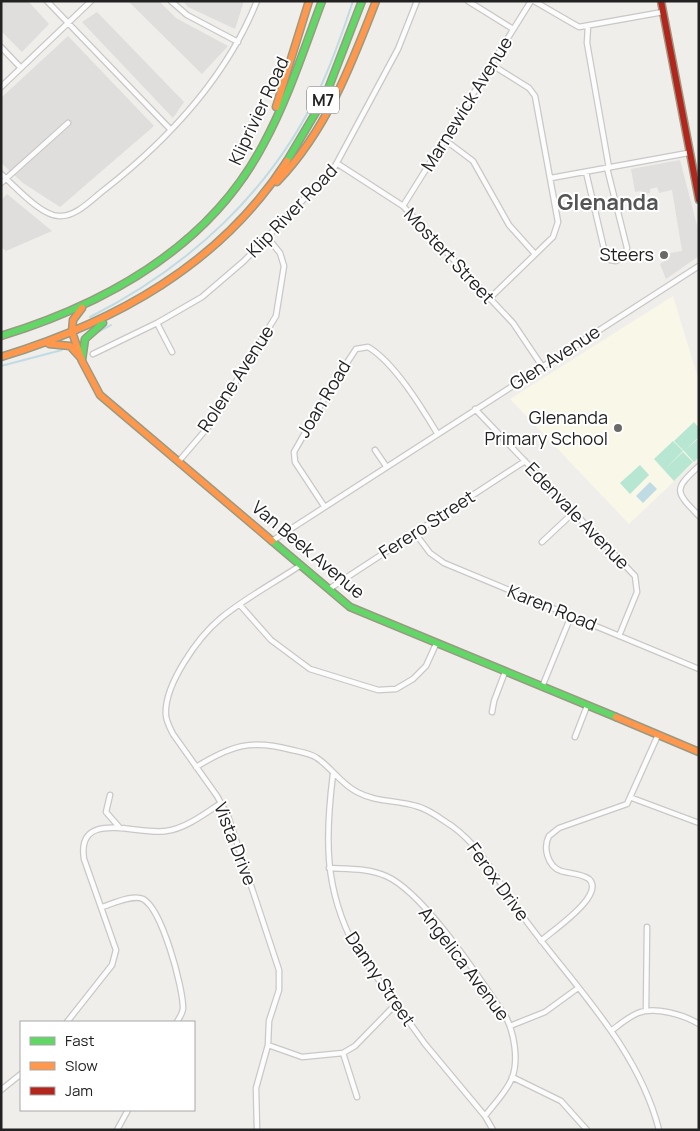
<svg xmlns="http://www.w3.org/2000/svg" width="700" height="1131" viewBox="0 0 700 1131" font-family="Manrope,sans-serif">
	<rect width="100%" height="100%" fill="#f0eeeb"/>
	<path fill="#dfdedc" d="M1,1h27l21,23 -27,28 -21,-21z
		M128,1h31l17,17 52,28 -26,28z
		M183,1h61l-9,28 -47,-22z
		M97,12l87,90 -11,16 -91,-96z
		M68,36l86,90 -94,81 -37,-24 -22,-20v-65z
		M7,194l45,37 -46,20 -5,-4v-47z"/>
	<path fill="#f8f7e8" d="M673,296l26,85v77l-70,66 -119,-125z"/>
	<path fill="#b7e6d2" d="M694,422l5,6v9l-15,14 -10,-10z
		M699,438v19l-5,5 -10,-11z
		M673,441l10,10 -19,19 -10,-11z
		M683,452l10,10 -19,19 -10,-11z
		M640,465l9,10 -19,19 -10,-11z"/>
	<path fill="#e0dfde" d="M680,160l19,73v23l-33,23 -6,-15 9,-6 1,-5 12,-2 -10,-61 -13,3 -2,-6 -7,2v4l-7,2 -1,-4 -7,1 -4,-23z"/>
	<path fill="#bfdbe3" d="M650,482l7,7 -14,14 -7,-7z"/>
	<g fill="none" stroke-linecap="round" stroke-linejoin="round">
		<path stroke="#bfdbe3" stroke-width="2" d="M90,317c99,-50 182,-126 229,-227 14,-29 24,-59 34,-89
			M93,335l18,-10
			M1,366l61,-16"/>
		<defs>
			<path id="street" d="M47,1l124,129
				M171,1l16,14 51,27
				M468,1l45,28
				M534,1l45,26 84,-15
				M588,26l-1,17 22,125
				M1,47l20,21
				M1,87l90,-86
				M445,140l28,21 36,64 26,29
				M338,164l65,42 110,117 29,43
				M586,172l19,81 5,7 6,1 9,-5 2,-8 -20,-80
				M1,174c14,12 40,42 58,42 17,1 32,-16 45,-26 64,-50 122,-112 153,-189
				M551,178l137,-25
				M1,183l67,-60
				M403,206l128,-205
				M489,299l64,-62 5,-15 -23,-126 -6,-8 -37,-23
				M157,323l15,29
				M93,354l64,-31 45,-26 42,-36 90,-93 64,-119 19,-48
				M475,409l160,167 2,16 -18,44
				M375,450l11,16
				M179,461l30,-35 67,-110 8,-50 -4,-13 -13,-16
				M699,466c-26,24 -24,25 0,50
				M324,506l-29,-44 -1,-10 37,-65 25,-38 12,-2c26,15 54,61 69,86
				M415,533l15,20 14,10 255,106
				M272,541l427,-275
				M542,542l32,-30
				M329,589l196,-128
				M240,605l31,35 39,29 68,21 18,-1 17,-10 13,-13 10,-22
				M542,687l29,-71
				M492,712l2,-11 11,-29
				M575,737l12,-31
				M196,767c36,-22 55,-28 96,-17 8,2 18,3 25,8 15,10 23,25 40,34 18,10 39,8 59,14 13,3 25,13 36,20 33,24 48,60 72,92 49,67 114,129 135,212
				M333,774c-8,64 -9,115 22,173l70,97 60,72 8,14
				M110,795l-4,17 14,16
				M632,798l67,25
				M329,868c19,1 39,0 57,8 39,17 95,105 120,141 8,16 13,43 6,61 -5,13 -18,26 -27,38
				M102,907c10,-3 31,-13 41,-8 19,10 40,88 40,109 0,5 -4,10 -6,14
				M541,941c12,-11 65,-46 48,-62 -9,-6 -18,-5 -28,-8 -14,-5 -18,-24 -12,-35l10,-8 68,-24 31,-69
				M646,1011l1,-84
				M67,1022l45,-57 4,-15 -32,-91c-8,-51 55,-23 82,-28 19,-2 40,-18 55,-28
				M510,1026l35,-14 33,-24
				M611,1031c8,-6 17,-14 27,-18 17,-7 46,2 61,11
				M268,1045l34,12 41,-4 12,-7 41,-42
				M343,1053l14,44
				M512,1077l49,24 26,29
				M1,1090l20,-16
				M117,1130l11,-20
				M257,1130l-1,-42 12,-43 1,-24 10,-31v-20l-51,-154 -11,-20 -44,-62c-3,-6 -6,-11 -7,-18 -3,-30 32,-79 55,-98 24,-20 53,-35 80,-53"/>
			<path id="fast" d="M287,161l38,-64 37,-96
				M1,336c107,-33 208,-89 262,-191 25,-46 41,-96 59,-144
				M82,360l3,-21 18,-16
				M272,541l78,66 266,110"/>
			<path id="slow" d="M276,107l33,-106
				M277,182c49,-51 74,-116 99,-181
				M82,308l-9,12 -1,12 10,29 18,34 172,146
				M49,344l21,2 10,11
				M1,357c114,-35 219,-92 286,-196
				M616,717l83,35"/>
			<path id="jam" d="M661,1l38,199"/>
		</defs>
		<use href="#street" stroke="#c9c8c7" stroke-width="7"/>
		<use href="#fast" stroke="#999a82" stroke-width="9"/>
		<use href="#slow" stroke="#999a82" stroke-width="9"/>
		<use href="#jam" stroke="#999a82" stroke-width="9"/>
		<use href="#street" stroke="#fdfcfc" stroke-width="4.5"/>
		<use href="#fast" stroke="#63d668" stroke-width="6"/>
		<use href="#slow" stroke="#ff974d" stroke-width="6"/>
		<use href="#jam" stroke="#b3261e" stroke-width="6"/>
	</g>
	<g fill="#6a6968" stroke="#fff" stroke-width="2">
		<circle cx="664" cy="255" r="5"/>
		<circle cx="618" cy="428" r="5"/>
	</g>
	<g text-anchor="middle" stroke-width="4" stroke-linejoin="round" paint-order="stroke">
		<rect fill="#fff" stroke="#646464" stroke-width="1" x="307" y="86.5" width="32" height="27" rx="4"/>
		<g font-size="16" font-weight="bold" fill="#222">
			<text x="323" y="106">M7</text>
		</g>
		<g font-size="18" fill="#222" stroke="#fff">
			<text transform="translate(467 104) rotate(-58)" y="6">Marnewick Avenue</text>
			<text transform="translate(259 111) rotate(-65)" y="6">Kliprivier Road</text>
			<text transform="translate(292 211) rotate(-46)" y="6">Klip River Road</text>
			<text transform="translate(449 256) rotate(47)" y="6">Mostert Street</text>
			<text transform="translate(555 358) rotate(-33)" y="6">Glen Avenue</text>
			<text transform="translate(236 379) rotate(-57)" y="6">Rolene Avenue</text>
			<text transform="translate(324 399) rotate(-59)" y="6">Joan Road</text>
			<text transform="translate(577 516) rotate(46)" y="6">Edenvale Avenue</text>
			<text transform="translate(427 525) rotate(-33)" y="6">Ferero Street</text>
			<text transform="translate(308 550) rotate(40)" y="6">Van Beek Avenue</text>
			<text transform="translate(552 608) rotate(22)" y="6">Karen Road</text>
			<text transform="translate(235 844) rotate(69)" y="6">Vista Drive</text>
			<text transform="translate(498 882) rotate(54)" y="6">Ferox Drive</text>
			<text transform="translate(464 964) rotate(53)" y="6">Angelica Avenue</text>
			<text transform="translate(380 979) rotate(56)" y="6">Danny Street</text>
		</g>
		<g font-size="18" fill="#222" stroke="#fff" text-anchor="end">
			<text x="654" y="261">Steers</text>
			<text x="608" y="424">Glenanda<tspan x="608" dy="21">Primary School</tspan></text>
		</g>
		<g font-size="22" font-weight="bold" fill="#555" stroke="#fff">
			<text x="608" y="210">Glenanda</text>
		</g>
	</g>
	<rect width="700" height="1131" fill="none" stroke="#222222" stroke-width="5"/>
	<rect x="20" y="1021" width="175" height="90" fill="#ffffff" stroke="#a7a7a7"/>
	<rect x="30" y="1037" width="25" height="8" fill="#63d668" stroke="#a7a7a7"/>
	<text x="65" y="1046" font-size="15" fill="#222222">Fast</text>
	<rect x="30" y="1062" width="25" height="8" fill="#ff974d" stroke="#a7a7a7"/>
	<text x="65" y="1071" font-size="15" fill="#222222">Slow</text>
	<rect x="30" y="1087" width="25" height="8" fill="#b3261e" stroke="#a7a7a7"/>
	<text x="65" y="1096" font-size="15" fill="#222222">Jam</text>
</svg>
